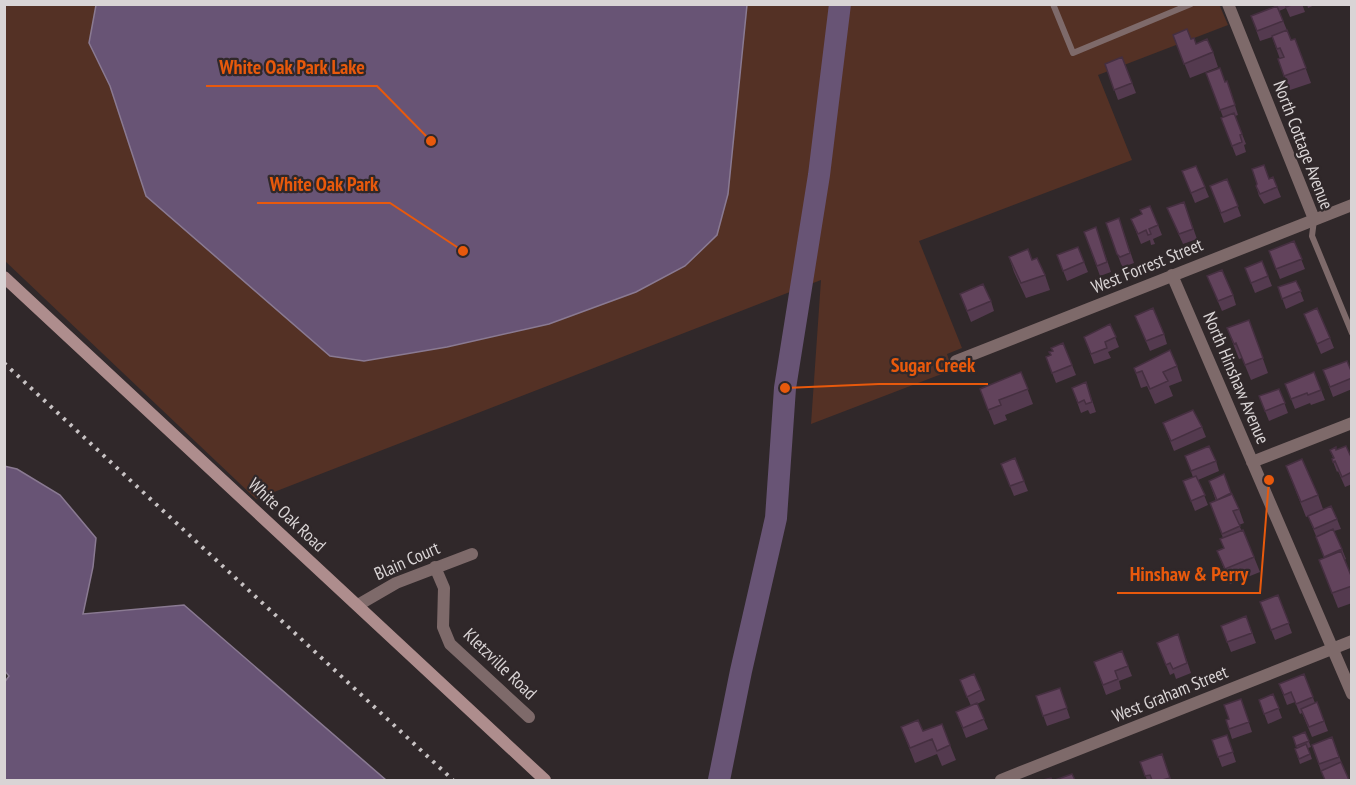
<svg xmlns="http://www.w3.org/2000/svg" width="1356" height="785" viewBox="0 0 1356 785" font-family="'PT Sans Narrow',sans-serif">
	<rect width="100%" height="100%" fill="#30282a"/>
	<path fill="#543125" d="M1219,4l9,21 -130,50 34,85 -213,81 43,107 -15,6 5,16 -141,54 10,-144 -565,219 -251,-238 -1,-256z"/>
	<path fill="#685475" stroke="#8a7a92" stroke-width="1.5" d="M96,5h651l-19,189 -11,41 -32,31 -49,26 -87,32 -102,23 -83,14 -34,-5 -184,-160 -36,-110 -21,-43z
		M4,466l13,3 43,26 36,43 -3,29 -10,47 101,-9 202,175h-381l-1,-97 5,-7 -5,-6z"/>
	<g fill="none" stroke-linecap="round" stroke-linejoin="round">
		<path stroke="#685475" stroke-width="22" d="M719,780l22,-109 35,-153 9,-130 34,-213 21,-171"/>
		<path stroke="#7e6a6a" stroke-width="6" d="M1053,4l20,49 118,-49
			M1314,220l-2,16 40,97"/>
		<path stroke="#7e6a6a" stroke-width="12" d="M1228,4l86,215
			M1172,275l180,419
			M956,361l396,-156
			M1252,462l100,-39
			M435,567l9,21 -1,39 7,17 79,73
			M358,605l38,-22 76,-29
			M1001,780l351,-139"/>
		<path stroke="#ae8d8d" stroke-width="12" d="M4,277l541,503"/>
		<path stroke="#c8c3c4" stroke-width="4" stroke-dasharray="3 6" stroke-linecap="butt" d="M4,363l449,417"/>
	</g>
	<path fill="#543a4f" d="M1275,4h27l3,8 -15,5 -4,-9 -7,3 12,29 4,-1 16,44 -21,7 -12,-31h2l-8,-22 -12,4 -9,-25 25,-10z
		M1307,4h10l-9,4z
		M1173,35l18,4 5,5 17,8 5,15 -28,11z
		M1122,57l14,36 -18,7 -13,-36z
		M1206,73l19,9 2,-1 11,34 -3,1 11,28 -2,1 2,7 -10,4 -15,-38 2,-1z
		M1196,166l13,31 -14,6 -13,-32z
		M1273,177l8,20 -17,7 -5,-8 -3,-10z
		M1227,179l14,37 -17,7 -14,-37z
		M1184,202l13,37 -14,5 -16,-36z
		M1119,218l15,45 -11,4 -2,-3 -15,-41z
		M1131,219l27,6 4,10 -9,4 2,5 -4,1 -1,-5 -9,4z
		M1096,227l15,45 -11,4 -16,-44z
		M1294,241l11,28 -25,10 -11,-28z
		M1078,247l10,25 -21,9 -10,-26z
		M1009,257l23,3 13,15 5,15 -24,8 -12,-26z
		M1262,261l10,25 -17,7 -10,-25z
		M1207,276l26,19 3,10 -14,6z
		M1296,281l8,20 -18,8 -8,-22z
		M960,294l31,7 3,10 -23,11z
		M1304,314l26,24 4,10 -13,6z
		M1135,316l29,18 3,10 -17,7z
		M1249,320l19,53 -17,7 -9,-22 -3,1 -12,-31z
		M1110,324l9,23 -11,5 3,6 -17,6 -10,-27z
		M1052,351l20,14 4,10 -20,8 -10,-26 5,-2z
		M1177,366l5,15 -13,5 4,10 -18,8 -8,-18 -6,2 -7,-20z
		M1323,370l29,3v16l-19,8z
		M1021,372l12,32 -28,11 2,5 -13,5 -14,-36z
		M1314,372l11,28 -14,5 -1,-2 -15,6 -10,-25z
		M1086,382l10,30 -6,2 -2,-4 -7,3 -9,-25z
		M1279,389l9,24 -19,8 -10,-25z
		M1163,423l39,4 4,10 -32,14z
		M1330,450h6l16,9v25l-7,3 -7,-16 -1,1 -5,-13 1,-1z
		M1185,456l31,5 3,10 -21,9 10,25 -13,6 -12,-30 10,-4z
		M1001,464l23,17 4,10 -14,5z
		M1286,466l32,29 5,14 14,10 4,10 -7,2 8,18 4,10 -2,1 8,18v25l-14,5 -19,-48 5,-2 -8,-21v-1l-8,-20 -2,1z
		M1224,474l7,20 8,15 5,14 -5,2 15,32 6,15 -30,12 -13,-33 7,-3 -1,-10 -13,-35 6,-2 -7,-20z
		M1278,595l14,38 -17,7 -15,-38z
		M1246,616l10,27 -25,9 -10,-26z
		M1178,634l13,39 -15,6 -2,-6 -4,2 -13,-32z
		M1122,651l10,25 -13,5 2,8 -15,6 -12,-33z
		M1304,674l11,29 2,-1 11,29 -16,6 -10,-24 -2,1 -5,-12 -8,3 -8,-21z
		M960,680l21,10 4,10 -8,4 11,25 -22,9 -10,-26 15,-6z
		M1060,688l10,30 -23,8 -11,-30z
		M1273,694l9,24 -14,6 -9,-24z
		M1241,699l11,33 -20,7 -6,-19 3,-1z
		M901,727l22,4 27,14 6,15 -14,6 -5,-12 -22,9z
		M1305,732l6,15 -3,1 4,11 -12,5 -5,-15 2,-1 -4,-11z
		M1227,735l9,27 -14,5 -10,-27z
		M1332,737l10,27 -21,7 -9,-26z
		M1162,754l9,26h-24l-7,-18z"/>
	<path fill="#62435c" stroke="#452f40" stroke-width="1.5" d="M1285,4h9l-8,3z
		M1277,6l6,15 -26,10 -6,-15z
		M1187,29l4,10 3,-1 2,6 11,-5 6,13 -29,12 -11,-29z
		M1287,30l4,10 4,-1 11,29 -22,8 -6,-17 6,-2 -4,-9 -3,1 -5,-13z
		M1122,57l10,26 -18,7 -9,-26z
		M1220,68l5,14 2,-1 8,24 -15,5 -14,-37z
		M1234,113l8,21 -2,1 2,7 -10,4 -11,-28z
		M1264,165l5,14 4,-2 4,10 -17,7 -4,-8 1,-2 -5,-15z
		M1196,166l9,21 -14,6 -9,-22z
		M1227,179l11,27 -17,7 -11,-27z
		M1184,202l9,27 -14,5 -12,-26z
		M1150,206l8,19 -9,4 2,5 -3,1 -2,-5 -8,4 -7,-15 11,-5 -2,-4z
		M1119,218l11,35 -10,4 -3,-3 -11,-31z
		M1096,227l11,35 -10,4 -13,-34z
		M1294,241l8,18 -26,10 -7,-18z
		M1078,247l6,15 -21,9 -6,-16z
		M1028,249l4,11 5,-2 8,17 -24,8 -12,-26z
		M1262,261l6,15 -17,7 -6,-15z
		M1222,270l11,25 -15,6 -11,-25z
		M1296,281l5,10 -19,8 -4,-12z
		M983,284l8,17 -24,10 -7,-17z
		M1153,308l11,26 -18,7 -11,-25z
		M1317,308l13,30 -13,6 -13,-30z
		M1249,320l14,38 -18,7 -9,-22 -2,1 -7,-16z
		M1110,324l6,13 -11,5 2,6 -16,6 -7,-17z
		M1063,343l9,22 -20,8 -6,-16 5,-2 -2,-3 4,-1 -2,-3z
		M1170,350l7,16 -14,6 5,9 -18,8 -8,-18 -6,2 -2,-5z
		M1347,361l5,12v5l-22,9 -7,-17z
		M1021,372l7,17 -29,11 2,5 -13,5 -8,-21z
		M1314,372l7,18 -13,5 -1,-2 -16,6 -6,-15z
		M1086,382l6,20 -6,2 -2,-4 -6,3 -6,-15z
		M1279,389l6,14 -20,8 -6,-15z
		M1193,410l9,17 -31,14 -8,-18z
		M1209,446l7,15 -25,10 -6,-15z
		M1346,446l6,13v13l-10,5 -7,-16 -2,1 -1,-3 2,-1 -4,-8 6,-3v3z
		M1015,458l9,23 -14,5 -9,-22z
		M1302,459l16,36 -17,7 -15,-36z
		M1224,474l7,19 -14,7 -8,-19z
		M1196,476l9,19 -14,6 -8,-20z
		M1232,494l7,15 -6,2 7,15 -18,8 -12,-31z
		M1331,506l6,13 -23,10 -6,-13z
		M1333,529l9,20 -18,8 -8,-20z
		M1243,530l11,27 -29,12 -8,-18 7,-3 -4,-9z
		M1341,551l11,27v8l-20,7 -13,-33z
		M1278,595l11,28 -18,7 -11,-28z
		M1246,616l6,17 -25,9 -6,-16z
		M1178,634l9,29 -14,6 -3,-6 -4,2 -9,-22z
		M1122,651l6,15 -13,5 3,8 -15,6 -9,-23z
		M974,674l7,16 -14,7 -7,-17z
		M1304,674l9,23 -17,7 -5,-12 -7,3 -5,-11z
		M1060,688l7,20 -24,8 -7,-20z
		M1273,694l6,14 -15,6 -5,-14z
		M1241,699l8,23 -20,7 -3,-9 3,-1 -5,-14z
		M1317,702l7,19 -15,6 -8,-18z
		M977,703l7,16 -21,9 -7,-16z
		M918,720l5,11 19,-7 8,21 -13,6 -5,-12 -22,9 -9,-21z
		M1305,732l4,9 -13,5 -3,-9z
		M1227,735l6,17 -15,5 -6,-17z
		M1332,737l7,20 -20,7 -7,-19z
		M1306,744l4,10 -11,5 -4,-10z
		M1162,754l8,24 -8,2h-10l-2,-5 -5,1 -5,-14z
		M1341,762l8,18h-24l-4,-9z
		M1072,774l3,6h-20z
		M1051,778l1,2h-9z"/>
	<g text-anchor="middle" stroke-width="4.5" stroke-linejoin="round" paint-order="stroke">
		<g font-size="18" fill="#d9d4d5" stroke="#30282a">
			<text transform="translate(1303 145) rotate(69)" y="6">North Cottage Avenue</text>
			<text transform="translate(1147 266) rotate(-22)" y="6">West Forrest Street</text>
			<text transform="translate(1236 378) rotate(67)" y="6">North Hinshaw Avenue</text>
			<text transform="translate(287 515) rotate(43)" y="6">White Oak Road</text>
			<text transform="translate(407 561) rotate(-24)" y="6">Blain Court</text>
			<text transform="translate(500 664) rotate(44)" y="6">Kletzville Road</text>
			<text transform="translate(1170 694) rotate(-22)" y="6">West Graham Street</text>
		</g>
	</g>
	<path fill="none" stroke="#e8590c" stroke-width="2" d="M431 141L377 86H206M463 251L390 203H257M785 388L879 384H988M1269 480L1260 593H1117"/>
	<g fill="#e8590c" stroke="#30282a" stroke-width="2">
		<circle cx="431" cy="141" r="6"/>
		<circle cx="463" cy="251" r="6"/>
		<circle cx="785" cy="388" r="6"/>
		<circle cx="1269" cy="480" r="6"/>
	</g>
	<g font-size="20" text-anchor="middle" font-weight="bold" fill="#e8590c" stroke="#30282a" stroke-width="4.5" stroke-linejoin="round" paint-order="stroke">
		<text x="292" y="74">White Oak Park Lake</text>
		<text x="324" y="191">White Oak Park</text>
		<text x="933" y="372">Sugar Creek</text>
		<text x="1189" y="581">Hinshaw &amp; Perry</text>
	</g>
	<rect width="1356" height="785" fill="none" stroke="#d9d4d5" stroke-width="12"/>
</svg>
